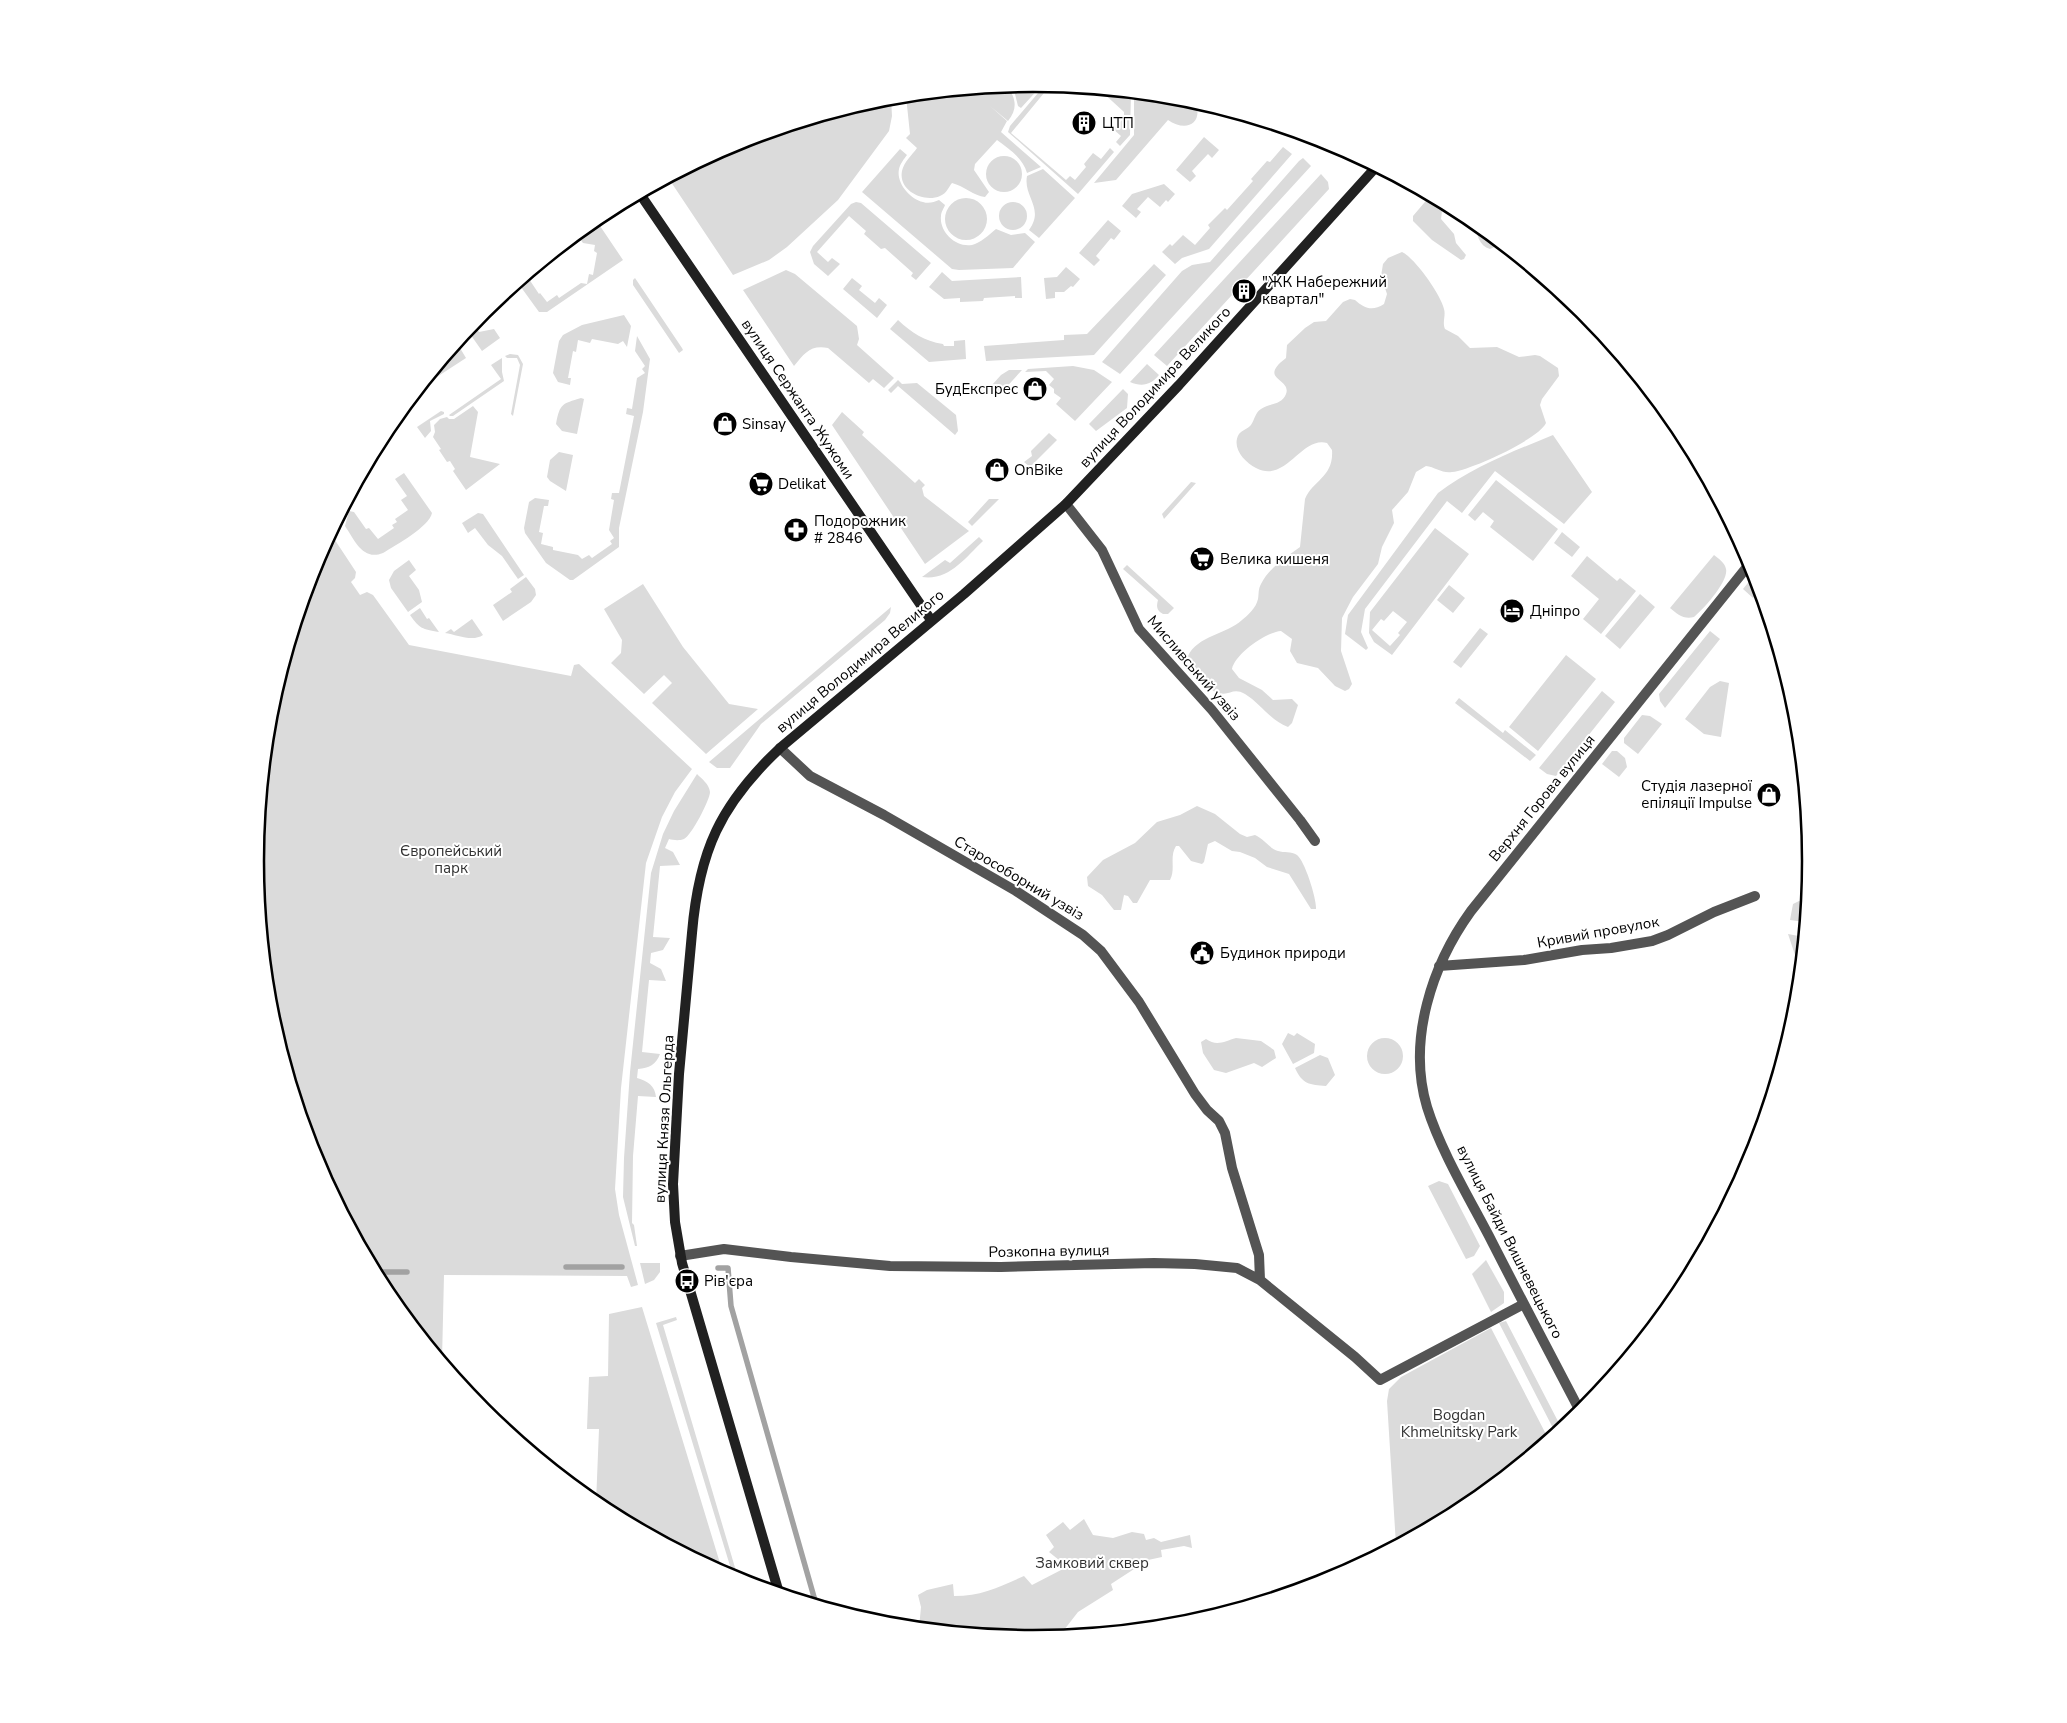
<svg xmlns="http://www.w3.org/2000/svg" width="2067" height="1723" viewBox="0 0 2067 1723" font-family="'Nunito Sans',sans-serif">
	<rect width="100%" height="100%" fill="#fff"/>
	<path fill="#dbdbdb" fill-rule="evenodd" d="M1034,84l8,1 -21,23 -3,-2 -4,-16 -3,-4z
		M1007,86c9,12 11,23 1,35l-18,-15 17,15 -6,11 40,35 -14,6c-4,-15 -18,-24 -30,-33l-22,24 -1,6 15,22 -4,5c-11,-1 -21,-11 -33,-14 -4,5 -5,10 -12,13 -16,7 -42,-5 -38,-25 2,-9 10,-16 15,-23l-11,-10 4,-4 -4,-38z
		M1044,86l6,6 -6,1 -33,40 55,47 4,-4 5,4 11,-13 -2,-3 9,-11 8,6 9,-11 4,4 -36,42 -70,-62 2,-6z
		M1100,90l31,3 -1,42 -10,11 -4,-4 5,-6 -8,-7 11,-11v-6z
		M1134,94l31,3 3,2 2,-2 21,3 6,6c4,22 -15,24 -29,14l-52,60 -22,3 40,-48z
		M891,98l1,18 -3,15 -51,69 -51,47 -18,13 -36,15 -64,-96 67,-36 146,-44z
		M1204,137l15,13 -7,8 -4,-4 -16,17 4,5 -6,6 -14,-12z
		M1283,147l9,7 -83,95 -27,9 -7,6 -13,-12 8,-8 2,2 11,-11 12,10 15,-17 -2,-3 17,-17 2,2 26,-29 -2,-2 16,-18 3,1z
		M900,149l7,6c-3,4 -7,9 -8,14 -3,14 11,30 24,33 6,2 11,0 16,-2l6,5c-1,3 -4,7 -4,11 -2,16 15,32 31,29 8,-2 17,-10 24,-16l15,6 14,-2 10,9 -22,26 -54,2 -7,-1 -90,-77z
		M986 174a18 18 0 1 1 36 0a18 18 0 1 1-36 0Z
		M1303,158l8,8 -191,208 -18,-12 80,-91 10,-6 18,-3 89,-101z
		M1043,169l32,29 -36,40 -10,-8c16,-22 -6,-33 -2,-54z
		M1321,174l7,8 1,7 -162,177 -13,-11z
		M1164,184l11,10 -7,8 -2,-2 -6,7 -12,-10 -11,12 4,3 -5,6 -14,-12 10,-12z
		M1430,196l13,7 -2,16 13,15 2,9 10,12 -2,4 -3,1 -29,-20 -19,-19v-5z
		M945 219a21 21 0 1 1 42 0a21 21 0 1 1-42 0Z
		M999 216a14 14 0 1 1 28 0a14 14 0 1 1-28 0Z
		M856,202l5,1 70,60 -15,17 -5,-4 2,-3 -28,-25 -4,1 -17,-15 2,-3 -17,-15 -32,36 11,10 4,-4 8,6 -12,12 -14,-12 -4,-12 3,-6 38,-42z
		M596,220l27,40 -76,52h-8l-21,-29 9,-7 12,18 1,-1 7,9 10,-7 2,3 22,-15 6,1 2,-10 4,1 4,-22 -3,-2 1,-6 -12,-2 -6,-8z
		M1108,220l13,11 -7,9 -3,-2 -15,18 4,4 -6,6 -15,-13z
		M1476,223l25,21 -11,5c-11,-3 -14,-15 -14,-26z
		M1402,252c13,6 39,43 42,57 2,7 -2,13 1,20l13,7 12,12 27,-1 22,10 16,-2 5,1 18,12 1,8 -17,23 -2,6 6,18c-7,16 -75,47 -94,49 -9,2 -17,-5 -26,-6l-10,6 -8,20 -16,18 2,13 -12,24 -4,17 -25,33 -11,21 -1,33 11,33 -3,5 -4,2 -10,-5 -17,-18 -21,-5 -7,-12 2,-12 -11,-8c-15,1 -46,23 -49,38l7,9 23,12 11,10 19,-1 6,6 -6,18 -4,4c-18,-7 -28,-24 -43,-33 -12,-7 -15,2 -26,-1 -13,-2 -30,-25 -31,-37 9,-20 39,-22 54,-36 6,-5 14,-12 16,-21 1,-5 0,-10 3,-15 8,-16 25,-27 39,-37l5,-48c8,-19 29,-22 27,-49l-5,-7c-26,-7 -41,41 -71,25 -12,-6 -25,-21 -17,-34 3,-4 9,-5 12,-9 4,-6 4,-12 10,-16 9,-6 21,-4 25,-15 6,-16 -29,-14 0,-36l1,-13 18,-17 9,-6 12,-1 17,-19 7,-3 5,1c9,8 17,12 29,4l3,-10 -6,-18 2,-12 5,-6z
		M1154,264l12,11 -72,80 -108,6 -2,-15 80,-6v-5l23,-1z
		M1066,267l14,12 -7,8 -2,-1 -7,6h-9v6l-9,1 -2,-21 13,-1z
		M786,270l9,4 62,52 2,13 -2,6 37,33 -10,10 -11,-9 -4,4 -41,-35c-18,-3 -23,5 -34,18l-51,-76z
		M942,272l10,9 69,-4 1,21h-7v-2l-31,2 -1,3 -23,1v-4l-16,1 -15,-12z
		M635,278l47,70 1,2 -4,3 -46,-68v-5z
		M852,278l10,8 -3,4 16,13 4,-5 8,7 -10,13 -34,-29z
		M624,315l7,11 -4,21 -4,-6 -5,3 -26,-5 -2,4 -12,-3 -2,12 -3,-1 -5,27h3l-1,7 -12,-3 -5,-9 6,-32 4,-6 19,-10z
		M898,320c14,13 26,21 45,24l1,2h10v-5l11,-1 1,19 -37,3 -39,-33z
		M474,324l5,8 15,-3 6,9 -18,13 -14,-20z
		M637,336l13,23 -7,53 -24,116v19l-46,33h-3l-24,-17 -21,-30 -1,-5 5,-26 6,-4 14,2 -1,6h-4l-5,26 4,1 -2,11 12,3v3l25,5 4,4 7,-4 3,3 20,-14 -2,-3 4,-3 -5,-8 5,-30 -3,-1 1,-6h7l15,-77 -8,-2 1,-6 5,1 5,-31 8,-5 -3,-4 3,-3 -10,-15z
		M457,343l9,15 -40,26 -1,-1z
		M510,354l8,1 5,9 -10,52 -2,-2 9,-49 -3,-7h-10l-2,-2z
		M502,358v14l2,9 -51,35h-3l-1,-1 52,-36 -10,-14z
		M1147,364l12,11c-8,10 -17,12 -29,7z
		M1073,366l21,4 18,12 -37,39 -19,-17 5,-6 -7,-5v-4l-5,-4 5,-6 -8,-8 -21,1 3,-3z
		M1009,370h13l-21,23 -9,-8 9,-10z
		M898,380l4,4 15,-1 39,32 2,16 -3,4 -57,-49 -7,7 -3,-3z
		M1123,389l5,5 -1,14 -31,23 -7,-7z
		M581,398l3,1 -7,35 -15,-3 -6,-7c4,-21 6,-20 25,-26z
		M473,406l5,6 -8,45 30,7 -34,26 -13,-19 2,-2 -5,-8 -3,1 -8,-12 2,-1 -8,-12 2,-5 -1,-7 6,-6 7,-2 2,2h5z
		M441,411l3,1v2l-14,7 1,10 -6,7 -8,-11z
		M842,412l22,20 -2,3 53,48 4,-4 6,6 -3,3 2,8 45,35 -44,33 -93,-139z
		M1049,433l8,7 -27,27 -6,-5 8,-6 -1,-5z
		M1553,435l39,57 -28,32 -69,-53 -33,42 -15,-12 -82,108 -4,23 7,16 -2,2 -21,-16 3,-19 90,-122c34,-26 76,-42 115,-58z
		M559,452l14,3 -7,36 -16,-10 -3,-4 3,-17z
		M404,473l28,40c-3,14 -36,32 -49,40 -20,8 -28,-12 -38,-27l4,-15 5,1 12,17 3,-1 9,11 16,-11 -2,-3 5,-3 -2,-3 13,-9 -7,-10 6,-4 -12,-17z
		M1496,480l62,49 -25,32 -43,-34 4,-6 -11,-9 -8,9 -7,-6z
		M1191,482l5,1 -32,36 -2,-5z
		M989,499h10l-27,27 -4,-4z
		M478,513l5,1 41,61 -6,4 -16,-23 -14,-11 -13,-17 -7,5 -6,-10z
		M1435,528l34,26 -77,101 -18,-13 -5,-9 1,-21zM1393,611l14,11 -9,11 2,2 -10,11 -18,-16 9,-11 3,2z
		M1562,532l18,15 -8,10 -18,-14z
		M331,534l25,38 -1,6 -4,4 9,13 7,-3 6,3 36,50 162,31 3,-11 5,-1 113,105 -17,23 -13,25 -16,46 -25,225 -6,101 4,26 19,70 -7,2 -4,-11 -183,-1 -2,85 -55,-67 -72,-134 -44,-146 -15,-152 15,-152 44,-145z
		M979,537l4,4c-18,17 -34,40 -61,36l23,-17 5,3z
		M1714,555c5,4 11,8 12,14 3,12 -23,41 -32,48 -10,3 -17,-3 -24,-9z
		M1587,556l30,25 3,-3 16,13 -35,43 -18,-15 16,-20 -28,-23z
		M409,560l7,10 -7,6 10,14 3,12 -14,10 -17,-24 -2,-8 5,-9z
		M1127,565l47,43 -6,6h-5c-6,-3 -7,-7 -5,-14l-35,-31z
		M1755,574l5,16 -7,8 -10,-9z
		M526,577l9,12 1,6 -5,7 -28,19 -10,-16 19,-13 -2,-3z
		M643,584l40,63 46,57 29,5 -52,45 -54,-51 20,-20 -8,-8 -20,19 -33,-31 10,-10 1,-13 -18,-31z
		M1449,585l16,13 -12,15 -16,-13z
		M1640,594l15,13 -35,42 -15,-13z
		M891,607l-1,6 -5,7 -124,104 -31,44h-13l-8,-6z
		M420,608l7,11 2,-1 10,14c-17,-3 -19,-3 -29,-17z
		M472,619l11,16c-10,7 -26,0 -38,-2l6,-4 3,3z
		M1480,628l8,6 -27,34 -8,-6z
		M1710,631l10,8 -55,69 -5,-7 -1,-7z
		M1566,655l30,24 -58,72 -29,-24z
		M1720,681l9,2 -8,54 -17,-3 -19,-15 25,-32z
		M1602,691l13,11 -59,74 -9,-2 -8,-6z
		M1459,698l44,35 2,-3 31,25 -6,6 -75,-58z
		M1642,715l8,1 12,8 -24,30 -14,-11v-5z
		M1612,751h5l8,7 2,9 -8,10 -17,-13z
		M697,774c5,5 12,10 13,18 0,8 -19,44 -26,47 -5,2 -11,1 -15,0l-4,9 8,4 7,13 -20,1 -7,71 17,1 -7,12 -12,3 -1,10 11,6 5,12 -17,-1 -7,72 18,2c-4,11 -11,14 -22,15l-1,9c11,3 18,8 19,19l-18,-1 -5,60 -1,67 2,2 3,21h-2l-12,-49 1,-39 6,-86 21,-199 12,-39 11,-23z
		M1197,806l18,8 25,20 7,3 8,-2c9,4 14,13 23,16 6,2 13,0 19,4 8,6 20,45 19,54h-5l-22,-35 -22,-7 -12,-9 -15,-6 -8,-1 -17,-10 -7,3 -4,18 -2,2 -11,-3 -12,-15h-3c-7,11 0,23 -6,34h-20l-13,23h-4l-5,-7 -4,-1 -3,15h-7l-12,-15 -14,-9 -1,-9 16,-17 32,-17 22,-21 23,-7z
		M1799,901l8,1 -2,20 -15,-2 3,-16z
		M1788,934l16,3 -3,18h-6z
		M1288,1033l6,3 3,-3 18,11 -1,9 -21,11 -11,-20z
		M1236,1038l25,3 13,9 2,8 -14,9 -8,-4 -28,10 -12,-3 -11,-17 -2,-11 5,-3c11,8 19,2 30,-1z
		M1367 1056a18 18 0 1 1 36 0a18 18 0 1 1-36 0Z
		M1320,1055l8,3 7,17 -9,11c-16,-1 -24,-2 -31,-18z
		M1439,1181l9,3 32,62 -6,10 -8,3 -38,-73z
		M1486,1260l18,32v11l-13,9 -19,-38z
		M640,1263h20v9l-6,8 -9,4z
		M642,1307l81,266 -127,-70 3,-74h-12l2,-52 19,-1 1,-62z
		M676,1317l1,3 -14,5 76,256 -5,-2 -78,-256z
		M1506,1321l56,108 -6,5 -57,-111z
		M1491,1328l58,112 -84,68 -69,37 -9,-144 2,-12 12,-12z
		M1084,1519l9,16 20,3 19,-6 12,2 2,6 8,-2 7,4 29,-7 2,13 -8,-2 -23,4 1,7 -14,3 -37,24 2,6 -35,22 -14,18h-15l-12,9 -118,-11 2,-21 -3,-12 9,-5 26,-6 1,12c28,0 45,-9 70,-20l8,9 31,-16 1,-5 -15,-12 5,-5 -8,-12 17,-13 7,8z"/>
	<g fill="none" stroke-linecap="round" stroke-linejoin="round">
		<path stroke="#a2a2a2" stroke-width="5.5" d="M566,1267h56
			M718,1268h10l3,38 85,298
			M375,1272h32"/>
		<path stroke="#545454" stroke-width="10" d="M1066,504l36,46 37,79 73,81 88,110 15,21
			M780,748l30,28 74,39 132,76 67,44 18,16 38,51 56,92 12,16 12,11 6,12 7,35 27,87 1,25
			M1439,966l85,-6 58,-10 29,-2 41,-7 16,-6 46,-23 41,-16
			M680,1256l44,-7 67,8 99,9 111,1 153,-4 41,1 42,4 23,12 95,77 25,23 144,-76
			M1581,1413c-31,-59 -62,-118 -92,-177 -21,-40 -49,-87 -62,-129 -20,-67 5,-142 44,-196l280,-349"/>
		<path stroke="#212121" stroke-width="10" d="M640,194l291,426
			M779,1593l-97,-330 -7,-41 -2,-38 6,-110 13,-141c7,-82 28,-128 88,-185l184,-154 102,-90 113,-119 197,-218"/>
	</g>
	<defs>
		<symbol id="building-disc" viewBox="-11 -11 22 22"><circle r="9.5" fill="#000" stroke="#fff"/><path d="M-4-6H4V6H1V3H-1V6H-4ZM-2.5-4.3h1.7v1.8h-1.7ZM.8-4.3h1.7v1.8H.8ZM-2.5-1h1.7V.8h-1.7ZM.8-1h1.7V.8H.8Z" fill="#fff"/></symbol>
		<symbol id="shop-disc" viewBox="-11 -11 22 22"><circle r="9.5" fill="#000" stroke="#fff"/><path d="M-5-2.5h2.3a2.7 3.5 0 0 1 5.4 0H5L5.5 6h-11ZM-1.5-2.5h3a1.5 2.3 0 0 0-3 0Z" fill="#fff"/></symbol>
		<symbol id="supermarket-disc" viewBox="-11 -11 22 22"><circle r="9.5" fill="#000" stroke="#fff"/><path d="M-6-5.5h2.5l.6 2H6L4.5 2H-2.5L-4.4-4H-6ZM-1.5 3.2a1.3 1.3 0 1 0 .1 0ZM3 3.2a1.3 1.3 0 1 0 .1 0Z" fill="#fff"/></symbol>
		<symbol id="pharmacy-disc" viewBox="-11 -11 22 22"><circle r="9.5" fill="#000" stroke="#fff"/><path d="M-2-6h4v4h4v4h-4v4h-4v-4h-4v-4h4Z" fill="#fff"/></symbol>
		<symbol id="hotel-disc" viewBox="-11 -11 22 22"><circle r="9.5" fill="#000" stroke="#fff"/><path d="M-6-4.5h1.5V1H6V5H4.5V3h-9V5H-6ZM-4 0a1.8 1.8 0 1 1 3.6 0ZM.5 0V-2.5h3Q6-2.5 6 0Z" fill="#fff"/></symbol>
		<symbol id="civic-disc" viewBox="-11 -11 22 22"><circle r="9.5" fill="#000" stroke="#fff"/><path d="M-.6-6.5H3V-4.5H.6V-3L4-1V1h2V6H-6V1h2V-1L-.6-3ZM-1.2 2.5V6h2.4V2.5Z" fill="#fff"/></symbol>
		<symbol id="bus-disc" viewBox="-11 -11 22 22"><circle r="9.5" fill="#000" stroke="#fff"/><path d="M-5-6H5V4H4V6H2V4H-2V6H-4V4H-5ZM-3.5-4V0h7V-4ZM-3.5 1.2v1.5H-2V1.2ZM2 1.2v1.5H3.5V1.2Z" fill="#fff"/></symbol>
	</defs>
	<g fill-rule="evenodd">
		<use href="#building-disc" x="1070" y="109" width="28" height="28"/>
		<use href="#building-disc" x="1230" y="277" width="28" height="28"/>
		<use href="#shop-disc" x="1021" y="375" width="28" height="28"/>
		<use href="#shop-disc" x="711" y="410" width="28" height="28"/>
		<use href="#shop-disc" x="983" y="456" width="28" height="28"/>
		<use href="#supermarket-disc" x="747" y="470" width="28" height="28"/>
		<use href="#pharmacy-disc" x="782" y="516" width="28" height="28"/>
		<use href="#supermarket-disc" x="1188" y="545" width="28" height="28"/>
		<use href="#hotel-disc" x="1498" y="597" width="28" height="28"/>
		<use href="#shop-disc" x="1755" y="781" width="28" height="28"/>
		<use href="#civic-disc" x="1188" y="939" width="28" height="28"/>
		<use href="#bus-disc" x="673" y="1267" width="28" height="28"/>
	</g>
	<g text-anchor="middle" stroke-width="4" stroke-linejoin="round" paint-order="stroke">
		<g font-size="15" fill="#000" stroke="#fff" text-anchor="start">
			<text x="1102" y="128">ЦТП</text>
			<text x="1262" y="287">"ЖК Набережний<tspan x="1262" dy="17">квартал"</tspan></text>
			<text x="1018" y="394" text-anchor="end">БудЕкспрес</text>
			<text x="742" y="429">Sinsay</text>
			<text x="1014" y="475">OnBike</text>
			<text x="778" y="489">Delikat</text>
			<text x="814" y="526">Подорожник<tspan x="814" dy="17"># 2846</tspan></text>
			<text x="1220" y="564">Велика кишеня</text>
			<text x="1530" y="616">Дніпро</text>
			<text x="1752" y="791" text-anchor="end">Студія лазерної<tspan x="1752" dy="17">епіляції Impulse</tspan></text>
			<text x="1220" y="958">Будинок природи</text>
			<text x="704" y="1286">Рів'єра</text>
		</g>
		<g font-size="15" fill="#000" stroke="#fff">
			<text transform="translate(1155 387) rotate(-47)" y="5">вулиця Володимира Великого</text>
			<text transform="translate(798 399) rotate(56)" y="5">вулиця Сержанта Жужоми</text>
			<text transform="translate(860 661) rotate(-40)" y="5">вулиця Володимира Великого</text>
			<text transform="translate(1194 668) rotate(49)" y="5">Мисливський узвіз</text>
			<text transform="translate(1542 798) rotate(-51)" y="5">Верхня Горова вулиця</text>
			<text transform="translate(1019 878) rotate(31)" y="5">Старособорний узвіз</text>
			<text transform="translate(1598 932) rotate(-10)" y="5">Кривий провулок</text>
			<text transform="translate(664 1119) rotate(-87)" y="5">вулиця Князя Ольгерда</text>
			<text transform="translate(1510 1242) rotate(63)" y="5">вулиця Байди Вишневецького</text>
			<text transform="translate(1049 1251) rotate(-1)" y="5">Розкопна вулиця</text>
		</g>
		<g font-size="15" fill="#323232" stroke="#fff">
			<text x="451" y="856">Європейський<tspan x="451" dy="17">парк</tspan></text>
			<text x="1459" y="1420">Bogdan<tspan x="1459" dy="17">Khmelnitsky Park</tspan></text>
			<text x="1092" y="1568">Замковий сквер</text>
		</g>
	</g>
	<path d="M0 0H2067V1723H0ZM264 861a769 769 0 1 1 1538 0a769 769 0 1 1-1538 0Z" fill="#fff" fill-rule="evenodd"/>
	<path fill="none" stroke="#000" stroke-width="2.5" d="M264 861a769 769 0 1 1 1538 0a769 769 0 1 1-1538 0Z"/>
</svg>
